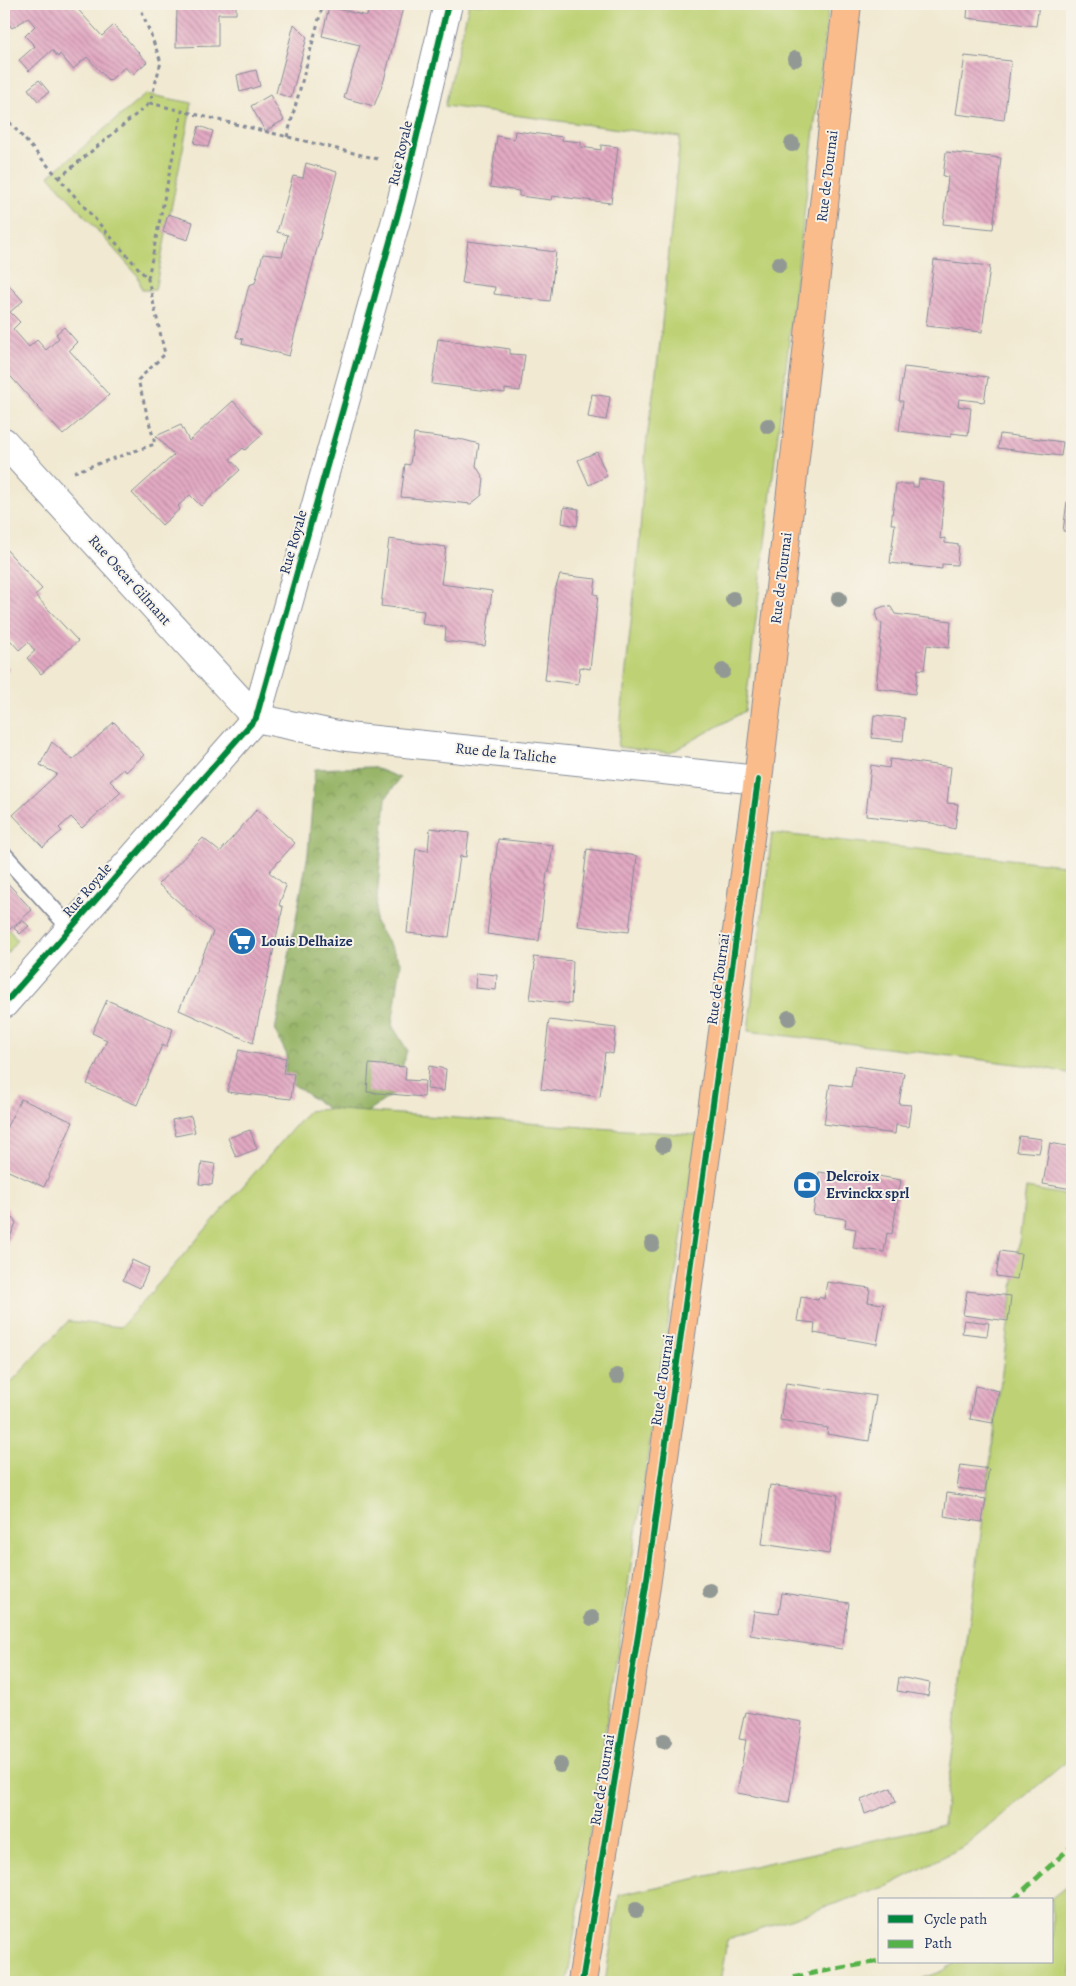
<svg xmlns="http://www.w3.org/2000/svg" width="1076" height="1986" viewBox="0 0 1076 1986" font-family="Alegreya,serif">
	<defs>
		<pattern id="forest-crowns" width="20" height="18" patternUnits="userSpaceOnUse" patternTransform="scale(1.25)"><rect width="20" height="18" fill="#96b466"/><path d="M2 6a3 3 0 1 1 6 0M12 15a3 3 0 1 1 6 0" fill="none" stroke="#7a9357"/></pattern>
		<pattern id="building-back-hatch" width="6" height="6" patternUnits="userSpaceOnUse" patternTransform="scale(1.25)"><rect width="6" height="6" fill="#e3aac3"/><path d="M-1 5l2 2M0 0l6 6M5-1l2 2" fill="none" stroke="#b78ba2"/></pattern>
	</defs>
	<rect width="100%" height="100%" fill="#f7f3e8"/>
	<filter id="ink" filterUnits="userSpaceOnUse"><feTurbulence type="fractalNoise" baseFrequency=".02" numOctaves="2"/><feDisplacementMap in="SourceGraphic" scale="10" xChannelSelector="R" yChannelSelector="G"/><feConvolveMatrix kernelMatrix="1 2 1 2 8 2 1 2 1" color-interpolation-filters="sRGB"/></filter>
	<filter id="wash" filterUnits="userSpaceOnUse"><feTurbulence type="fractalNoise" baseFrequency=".0096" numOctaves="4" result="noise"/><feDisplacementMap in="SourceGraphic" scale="20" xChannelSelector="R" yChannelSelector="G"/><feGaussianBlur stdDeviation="1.12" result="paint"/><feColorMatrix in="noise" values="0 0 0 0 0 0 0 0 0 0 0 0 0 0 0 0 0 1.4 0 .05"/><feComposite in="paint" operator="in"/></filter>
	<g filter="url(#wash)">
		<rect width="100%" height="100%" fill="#f1e9d1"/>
		<path fill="#bed275" stroke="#6c806a" d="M469,4h360l-84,707 -75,42 -52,-6 21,-202 7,-99 14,-103 20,-206 -235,-31z
			M146,94l46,9 -37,187h-13l-4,-14 -89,-100z
			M772,833l300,33v208l-32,-7 -292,-36z
			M4,923l13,17 -13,17z
			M328,1109l369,26 -130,847h-563v-592l64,-69 53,6 187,-216z
			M1026,1188l46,8v561l-106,88 -78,41 -161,54 -7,42h-115l14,-87 324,-70z
			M1072,1882v100h-159l30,-11 13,-9h96v-62h-3z"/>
		<path fill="url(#forest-crowns)" stroke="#587262" d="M372,767l28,11 -14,20 -11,124 26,41 -9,62 15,25 -12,43 -28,19 -39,-3 -44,-31 3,-23 -12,-24 33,-177 7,-85z"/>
		<g id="blocks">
			<path fill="url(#building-back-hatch)" d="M4,4h69l29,32 12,-11 33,37 -15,13 -7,-8 -16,14 -22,-24 -14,12 -13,-15 -2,3 -6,-7 -23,21 -10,-11 16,-14 -10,-10 10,-10 -7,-8 -16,10 -8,-10z
				M193,4h43v10h-18v32l-42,1 1,-38h16z
				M370,4h34l-20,76 -10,26 -30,-8 16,-53 -38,-9 7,-29 38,9z
				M968,4h71l-3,22 -69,-8z
				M294,24l13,13 -16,61 -15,-5z
				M965,56l46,5 -7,59 -48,-6z
				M256,70l4,16 -20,6 -3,-17z
				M39,80l10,12 -11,9 -10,-12z
				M270,95l14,25 -19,11 -14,-25z
				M199,126l14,5 -5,16 -14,-4z
				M515,131l48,6 -1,3 19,2v5l20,3v-5l17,2 -7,56 -59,-7 -1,4 -32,-4v-5l-29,-4 7,-51 17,3z
				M946,152l55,6 -8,71 -50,-5 5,-47 -5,-1z
				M306,163l31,9 -48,184 -47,-12 1,-5 -7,-2 13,-52 6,-2 8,-29 19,2 6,-21 -11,-3 16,-56 10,2z
				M168,214l25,8 -5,18 -25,-8z
				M468,241l88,11 -6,49 -56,-7 1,-7 -33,-4z
				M934,260l56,6 -8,66 -56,-6z
				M4,280l19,21 -13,11 10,10 -7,7 16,18 8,-7 9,10 13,-12 -3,-4 8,-7 13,15 -8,8 40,45 -46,40 -59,-66z
				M438,339l72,10v5l15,1 -5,36 -15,-2v4l-73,-9z
				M904,367l84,10 -4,25 -25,-3 -1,7 13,2 -3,27 -17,-2v4l-52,-6 4,-30h-4z
				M592,394l18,3 -4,23 -18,-3z
				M233,401l30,33 -18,16 -2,-2 -13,11 10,11 -39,36 -11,-11 -12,11 2,3 -18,16 -30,-32 42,-38 -18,-19 25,-11 8,16z
				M414,434l50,6 15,4 -3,22 8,13 -2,16 -11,9 -70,-7 4,-33 5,1z
				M1000,434l63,8 -2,14 -63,-8z
				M597,452l10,24 -18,9 -11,-25z
				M919,479l26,4 -5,56 5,-1v5l14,2 -2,20 -15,-1v5l-52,-6 5,-39h-4l5,-40h17v3h5z
				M1067,502l5,1v29l-9,-1z
				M564,507l15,2 -2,17 -15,-3z
				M389,539l57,8 -5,37 51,7 -7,55 -40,-5 1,-14 -24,-3 2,-13 -43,-5z
				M4,547l38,42 -7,6 43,46 -37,33 -14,-16 8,-7 -7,-9 -9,8 -15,-17v-10l2,-2 -2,-2z
				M560,575l36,4 -2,15 4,1 -8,74 -10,-2 -2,17 -33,-4 10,-90z
				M885,606l6,1 4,7 56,7 -2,27 -22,-3 -3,25 -6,-1 -3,25 -39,-6 6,-64 -4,-3 -2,-5 1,-7z
				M4,663l6,6 -6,5z
				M874,715l31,3 -2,23 -31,-3z
				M114,722l30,33 -18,17 -2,-3 -14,12 11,11 -39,36 -11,-11 -12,11 3,3 -19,16 -30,-32 44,-41 -17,-9 12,-23 21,18z
				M890,759l61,8 -4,36 11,1 -3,25 -23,-6 -66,-7 5,-51 18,3z
				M257,809l38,34 -26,29 17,14 -7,19 4,2 -30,136 -74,-33 34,-78 -55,-48 45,-46 17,14z
				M430,828l39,5 -3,24 -6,-1 -11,81 -42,-4 9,-84 12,2z
				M498,839l55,6 -4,27h-2l-8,69 -52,-7z
				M587,849l50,7 -8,76 -51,-6z
				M4,879l28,31 -24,21 -4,-5z
				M22,920l7,6 -9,8 -6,-6z
				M533,957l40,4 -2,43 -41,-5 5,-34z
				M476,973l21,2 -1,15 -21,-2z
				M107,1000l66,29 -7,18 -4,-2 -25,60 -50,-21 20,-44 -15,-7z
				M549,1020l67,8 -3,26 -8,-2 -5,45 -59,-8z
				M239,1050l12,3 35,5 -3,15 11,1 -3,25 -64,-7z
				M369,1064l37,3 -1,13 20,1 -1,16 -57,-5z
				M429,1066l17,3 -2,22 -17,-2z
				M855,1066l49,7 -5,31 12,1 -3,22 -12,-2 -1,9 -71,-10 6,-40 21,3z
				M21,1099l52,23 -29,65 -40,-18v-37z
				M191,1116l4,16 -19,4 -4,-16z
				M250,1130l7,19 -21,8 -8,-19z
				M1019,1136l23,3 -3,14 -23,-2z
				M1050,1143l22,4v42l-29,-5z
				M202,1162l13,2 -3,21 -13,-1z
				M819,1172l35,5 1,-5 46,8 -9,54 -5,-1 -3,19 -31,-4 3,-19 -11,-2 1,-8 -33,-5z
				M4,1206l3,2 9,15 -10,23h-2z
				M1000,1251l21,3 -4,25 -21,-3z
				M132,1260l17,8 -9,20 -17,-8z
				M827,1282l43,6 -2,14 16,2 -7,40 -63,-11 1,-10 -18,-2 4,-24 17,3 1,-3 5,2z
				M967,1291l44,5 -3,25 -45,-6z
				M964,1320l25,3 -2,13 -25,-3z
				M786,1383l90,13 -7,45 -42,-7 1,-6 -48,-8z
				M975,1386l24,5 -6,32 -23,-4z
				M961,1465l28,4 -4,23 -28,-4z
				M770,1485l68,10 -9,59 -67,-10z
				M947,1493l39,6 -4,23 -38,-6z
				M782,1593l67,10 -7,46 -92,-14 4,-24 25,3z
				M899,1677l31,6 -2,13 -31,-5z
				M745,1712l57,10 -13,80 -52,-9 9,-53 -7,-1z
				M891,1788l5,14 -31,12 -4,-14z"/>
		</g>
	</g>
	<g filter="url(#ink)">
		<use href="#blocks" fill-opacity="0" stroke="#868c98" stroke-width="1"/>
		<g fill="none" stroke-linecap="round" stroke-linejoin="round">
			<defs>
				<path id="service" d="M4,855l67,74"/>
				<path id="minor" d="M4,442l252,276
					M256,718l91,19 411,43
					M4,1004l252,-286 146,-519 46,-195"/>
				<path id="primary" d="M582,1982l64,-396 112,-806 89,-776"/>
			</defs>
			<use href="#service" stroke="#868c98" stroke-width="19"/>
			<use href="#minor" stroke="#868c98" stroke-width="30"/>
			<use href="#primary" stroke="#868c98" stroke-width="30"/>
			<path stroke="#868c98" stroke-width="3" stroke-dasharray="4 4" stroke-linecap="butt" d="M139,4l22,58 -11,41 32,8
				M4,116l144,163 17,75 -27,26 17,64 -81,28
				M287,137l36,-133
				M59,178l91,-75
				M148,278l34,-167 196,48"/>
			<use href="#service" stroke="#fff" stroke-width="16"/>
			<use href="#minor" stroke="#fff" stroke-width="28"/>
			<use href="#primary" stroke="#fabc8b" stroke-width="28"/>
			<path stroke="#55b248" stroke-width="5" stroke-dasharray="10 5" stroke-linecap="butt" d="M1013,1900l59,-54
				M779,1982l29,-8 72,-13"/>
			<defs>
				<path id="cycleway" d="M4,1004l252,-286 146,-519 46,-195
					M582,1982l64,-396 112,-806"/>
			</defs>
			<use href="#cycleway" stroke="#f7f3e8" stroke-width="9"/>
			<use href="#cycleway" stroke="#00873e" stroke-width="6"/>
		</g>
		<g fill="#929995">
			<circle cx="795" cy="59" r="8"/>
			<circle cx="792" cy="144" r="8"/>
			<circle cx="779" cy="264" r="8"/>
			<circle cx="768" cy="426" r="8"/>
			<circle cx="733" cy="599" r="8"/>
			<circle cx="839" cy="599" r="8"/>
			<circle cx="723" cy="671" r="8"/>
			<circle cx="789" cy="1018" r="8"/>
			<circle cx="663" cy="1145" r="8"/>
			<circle cx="652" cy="1244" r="8"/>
			<circle cx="617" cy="1376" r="8"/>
			<circle cx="710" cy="1591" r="8"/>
			<circle cx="592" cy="1618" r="8"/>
			<circle cx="664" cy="1741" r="8"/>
			<circle cx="560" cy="1765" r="8"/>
			<circle cx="636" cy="1910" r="8"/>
		</g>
	</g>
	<defs>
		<symbol id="supermarket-disc" viewBox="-11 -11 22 22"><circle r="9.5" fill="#1f6fb2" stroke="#f7f3e8"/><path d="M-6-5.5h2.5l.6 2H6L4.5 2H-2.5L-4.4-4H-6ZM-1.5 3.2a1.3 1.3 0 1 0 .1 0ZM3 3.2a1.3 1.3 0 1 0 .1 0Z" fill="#fff"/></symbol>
		<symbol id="bank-disc" viewBox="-11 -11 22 22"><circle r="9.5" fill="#1f6fb2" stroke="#f7f3e8"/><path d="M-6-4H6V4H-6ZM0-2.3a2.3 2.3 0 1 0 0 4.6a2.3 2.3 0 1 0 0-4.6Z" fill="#fff"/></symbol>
	</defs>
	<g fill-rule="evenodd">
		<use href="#supermarket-disc" x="226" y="925" width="32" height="32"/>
		<use href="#bank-disc" x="791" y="1169" width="32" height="32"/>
	</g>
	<g text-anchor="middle" stroke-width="4" stroke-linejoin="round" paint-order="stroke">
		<g font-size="15" fill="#1b2f5e" stroke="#f7f3e8">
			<text transform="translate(400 153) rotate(-77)" y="5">Rue Royale</text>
			<text transform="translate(827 176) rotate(-83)" y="5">Rue de Tournai</text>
			<text transform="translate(293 542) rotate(-74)" y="5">Rue Royale</text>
			<text transform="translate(781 578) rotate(-83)" y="5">Rue de Tournai</text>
			<text transform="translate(130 580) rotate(48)" y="5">Rue Oscar Gilmant</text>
			<text transform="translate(506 753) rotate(6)" y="5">Rue de la Taliche</text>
			<text transform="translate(87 890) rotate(-49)" y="5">Rue Royale</text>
			<text transform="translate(718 979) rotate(-82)" y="5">Rue de Tournai</text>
			<text transform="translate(662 1380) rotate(-82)" y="5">Rue de Tournai</text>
			<text transform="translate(602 1780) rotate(-81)" y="5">Rue de Tournai</text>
		</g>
		<g font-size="15" font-weight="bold" fill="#1b2f5e" stroke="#f7f3e8" text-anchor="start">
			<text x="261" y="946">Louis Delhaize</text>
			<text x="826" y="1181">Delcroix<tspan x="826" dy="17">Ervinckx sprl</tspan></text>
		</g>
	</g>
	<rect width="1076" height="1986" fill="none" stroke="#f7f3e8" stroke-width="20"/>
	<rect x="878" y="1898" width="175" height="65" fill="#f7f3e8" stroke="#9fa5b1"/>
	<rect x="888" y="1915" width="25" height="8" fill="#00873e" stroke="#9fa5b1"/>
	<text x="924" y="1924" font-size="15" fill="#1b2f5e">Cycle path</text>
	<rect x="888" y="1940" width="25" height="8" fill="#55b248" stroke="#9fa5b1"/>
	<text x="924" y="1948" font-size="15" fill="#1b2f5e">Path</text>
</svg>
